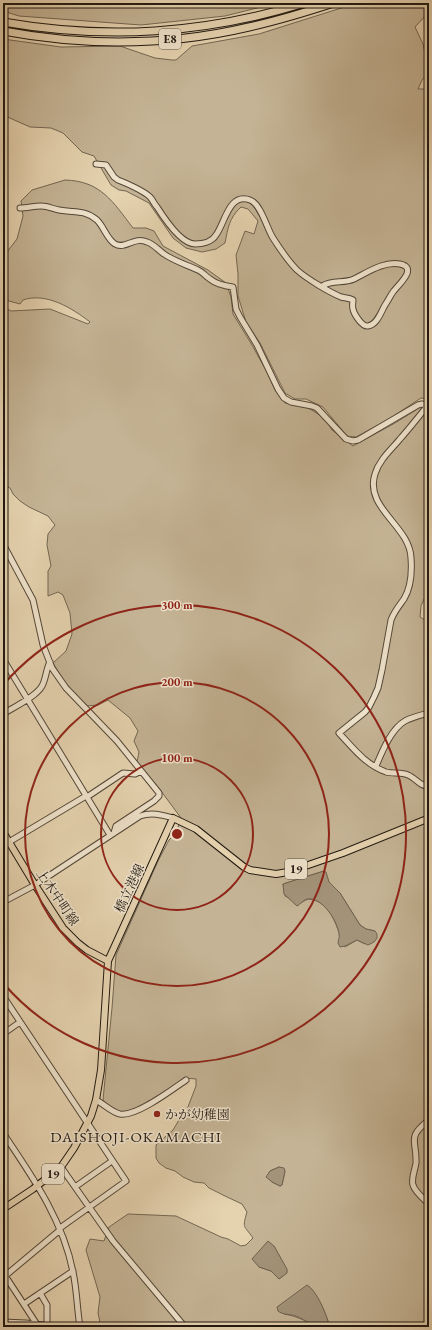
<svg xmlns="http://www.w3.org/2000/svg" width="432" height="1330" viewBox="0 0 432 1330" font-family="'EB Garamond','Noto Serif JP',serif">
	<rect width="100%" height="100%" fill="#e5d2af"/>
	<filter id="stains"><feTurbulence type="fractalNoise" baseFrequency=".005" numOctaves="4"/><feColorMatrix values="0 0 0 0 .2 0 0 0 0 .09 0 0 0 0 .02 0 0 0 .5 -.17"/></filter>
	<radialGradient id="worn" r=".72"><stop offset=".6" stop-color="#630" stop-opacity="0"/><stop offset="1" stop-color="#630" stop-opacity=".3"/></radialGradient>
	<path fill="#c4b394" stroke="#736652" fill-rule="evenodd" d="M3,3h274l-52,13 -84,9 -122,-9 -16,-5z
		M357,3h72v10l-2,1 -12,13 8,17 6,28 -7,8 -4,9h11v309l-1,1 -7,-1 -32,21 -33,18 -9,-1 -24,-29 -17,-8h-11l-10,-6 -25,-50 -14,-21 -8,-26v-22l-2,-19 9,-24 9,3 4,-13 -10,-12 -7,-2c-12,11 -13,21 -16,36l-9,6 -14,3 -16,-4 -13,-10 -24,-35 -23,-12 -7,-1 -8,-5 -17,-29 -12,-4 -19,-19 -12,-5 -21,-1 -27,-12v-76l58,8 59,-1 35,12 17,2h4l16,-14 67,-12z
		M65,180c36,1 48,22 68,48h13l8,3 9,15 45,24 18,13 5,14 2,17 19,31 16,29 7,16 10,13 23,5 17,10 7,12 21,16 42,-23 24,-15 10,-3v192l-5,2 -3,7 -1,11 3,2h6v708h-107l4,-1 2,-5 -7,-17 -37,10c14,2 24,9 37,13h-220l-3,-14 2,-16 -14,-47 4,-11 14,2 5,-14 19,-13 48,2 45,21 7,2 13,7 5,-1 7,-7c-9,-13 -11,-9 -6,-26l-5,-8 -17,-8 -16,-8 -5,-5 -10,-1 -11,-5 -8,-6 -9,-3 -7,-5 -3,-5v-13l17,-15 9,-15 4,-3 10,-26v-7l-10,-1 -45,28 -9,5 -12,2 -12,-8 -5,-5 9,-92 4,-53 42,-94 11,-21 7,-7 5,-15 -20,-27 -24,-29 2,-10 -5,-11 4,-10 -8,-13 -22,-18 -10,5 -13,1 -17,-18 -15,-25 13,-12 6,-17 -2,-21 -7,-18 -5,-3 -10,4v-25l3,-5 -4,-21 1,-11 7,-9 -7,-9 -19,-9 -9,-6 -7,-7 -3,-6 -7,-4v-177l8,4 39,-2 38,15 2,-2c-18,-14 -44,-30 -67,-22l-3,4 -11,-3 -6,-4v-40l14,-18 6,-23 -2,-15 11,-11zM324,871l5,11 11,11 20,32 6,4 9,2 -10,13 -8,-4 -12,7c-9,-18 -12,-46 -37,-48l-12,6 -5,-6 -6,-3 -2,-12zM279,1167l6,4 -3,14 -2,1 -8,-4 -5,-5 3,-6zM274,1246l13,26 -8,7 -8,-8 -12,-4z"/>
	<path fill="#a39379" stroke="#6f624f" d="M324,871l2,1 3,10 11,11 20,32 6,4 9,2 2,3v4l-3,4 -6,3 -11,-5 -12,6 -5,1 -2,-4c0,-3 2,-6 1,-9 -1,-12 -17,-38 -32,-35 -4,1 -6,5 -10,7l-13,-12 -1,-10z
		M279,1167l5,1 1,3 -3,14 -2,1 -8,-4 -6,-5 4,-6z
		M268,1241l6,5 13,23v4l-8,6 -8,-8 -12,-4 -7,-8z
		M307,1285c9,5 18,26 21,36l-2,6c-12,1 -20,-7 -30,-11 -6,-2 -13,-1 -18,-5l-1,-4z"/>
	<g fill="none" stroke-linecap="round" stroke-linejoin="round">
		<defs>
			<path id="minor" d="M96,164l10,1 8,12 4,3c8,3 26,11 32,17 3,3 4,7 7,10 7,11 24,37 38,37 7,0 17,-2 21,-9 9,-12 13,-43 34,-35 11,4 17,29 23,38 7,11 15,23 24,32 10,9 32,22 44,27 4,1 8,1 12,3 0,2 -1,6 0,9 1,5 9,18 15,17 9,-1 13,-14 17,-21 3,-4 5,-9 8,-13 4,-6 26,-24 7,-28 -16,-3 -32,8 -46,15 -11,5 -21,0 -32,7
				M20,208c7,0 14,-2 21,-2 7,0 12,3 18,4 15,3 25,-1 38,10 7,7 10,19 18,24 10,6 19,-8 32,-2 7,2 11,8 17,12 10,7 23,11 34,16 5,2 7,6 12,9 6,5 15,7 23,8l3,22 4,8 17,28 21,44 6,9 7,4 21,4 5,2 29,31 7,2 5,-1 60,-35 4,-1 6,1
				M429,404c-10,12 -19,24 -29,35 -9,11 -21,21 -25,35 -11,34 35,52 36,84 1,13 0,29 -7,41 -5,7 -10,13 -13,21l-9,50 -4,18 -4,9 -5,10 -4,5 -26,21c14,15 27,32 47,39 7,2 15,0 22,3 8,3 12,12 21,11
				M3,544l30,56 10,45 9,23 14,20 51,53 42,52v3l-5,5 -38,25 -2,7
				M3,659l107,176
				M3,714c11,-7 33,-17 39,-28 4,-7 4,-17 8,-24
				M376,766c6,-14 15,-37 29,-45 7,-4 16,-6 24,-8
				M87,797l36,-24 12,1 6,-3
				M9,842l77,-46
				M3,902l32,-17 105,-69c12,-4 22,-1 33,2
				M3,996l123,185 -66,47
				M3,1034l17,-12
				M96,1100c8,4 15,12 24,14 16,3 53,-25 66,-34
				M429,1120c-23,18 -12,20 -13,43 -1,7 -5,15 -3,22 2,7 11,14 16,19
				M3,1133c29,43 60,87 70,139 4,18 4,37 7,55
				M61,1167l52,74 72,86
				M75,1187l37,-26
				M4,1274l32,49
				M5,1276l55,-46
				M40,1293l7,12v20
				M24,1304l49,-33
				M3,1322l23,1 26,3h27"/>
			<path id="major" d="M3,832l32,53 28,43 15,15 9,7 21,11
				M3,1209l30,-20 28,-22 13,-19 17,-32 5,-16 5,-30 7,-109 65,-143 23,11 48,38 6,3 26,4 12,-2 55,-19 84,-34"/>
			<path id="highway" d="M3,22c104,18 201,12 302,-19
				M3,31c81,15 165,15 246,-4 28,-6 57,-15 85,-24"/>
		</defs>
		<use href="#minor" stroke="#534738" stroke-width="7"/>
		<use href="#major" stroke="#221911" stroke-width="8"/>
		<use href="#highway" stroke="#221911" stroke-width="9"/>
		<use href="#minor" stroke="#eee2cb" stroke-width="5"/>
		<use href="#major" stroke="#e5d2af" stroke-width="6"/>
		<use href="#highway" stroke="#e5d2af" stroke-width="7"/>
	</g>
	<g fill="none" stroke="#8f2418" stroke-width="2">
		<circle cx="177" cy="834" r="76"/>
		<circle cx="177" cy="834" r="152"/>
		<path d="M4 684A229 229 0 1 1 4 984"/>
	</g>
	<circle fill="#8f2418" stroke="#eee2cb" stroke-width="1.5" cx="157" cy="1114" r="4"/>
	<g text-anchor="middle" stroke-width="3" stroke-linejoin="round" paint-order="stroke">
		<g fill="#eee2cb" stroke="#5f5549" stroke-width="1">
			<rect x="159" y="29" width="22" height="20" rx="3"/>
			<rect x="285" y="859" width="22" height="20" rx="3"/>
			<rect x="42" y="1164" width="22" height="20" rx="3"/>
		</g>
		<g font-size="12" font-weight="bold" fill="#221911">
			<text x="170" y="43">E8</text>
			<text x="296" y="873">19</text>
			<text x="53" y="1178">19</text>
		</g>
		<g font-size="13" fill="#221911" stroke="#eee2cb">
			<text transform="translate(129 888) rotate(-65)" y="5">橋立港線</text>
			<text transform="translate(58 897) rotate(56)" y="5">上木中町線</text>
		</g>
		<g font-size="13" fill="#221911" stroke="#eee2cb" text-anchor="start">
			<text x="165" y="1119">かが幼稚園</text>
		</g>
		<g font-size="15" letter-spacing="1" fill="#221911" stroke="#eee2cb">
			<text x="136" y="1142">DAISHOJI-OKAMACHI</text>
		</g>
	</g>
	<circle cx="177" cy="834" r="6" fill="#8f2418" stroke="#eee2cb" stroke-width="2"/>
	<g font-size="12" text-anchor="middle" font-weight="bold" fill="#8f2418" stroke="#eee2cb" stroke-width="3" stroke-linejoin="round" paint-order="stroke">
		<text x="177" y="609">300 m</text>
		<text x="177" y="686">200 m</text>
		<text x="177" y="762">100 m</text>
	</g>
	<rect width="432" height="1330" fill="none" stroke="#e5d2af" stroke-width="16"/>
	<rect x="4" y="4" width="424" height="1322" fill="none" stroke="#221911" stroke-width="2"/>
	<rect x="8" y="8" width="416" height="1314" fill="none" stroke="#221911"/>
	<rect width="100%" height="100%" filter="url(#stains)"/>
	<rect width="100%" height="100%" fill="url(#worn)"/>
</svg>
